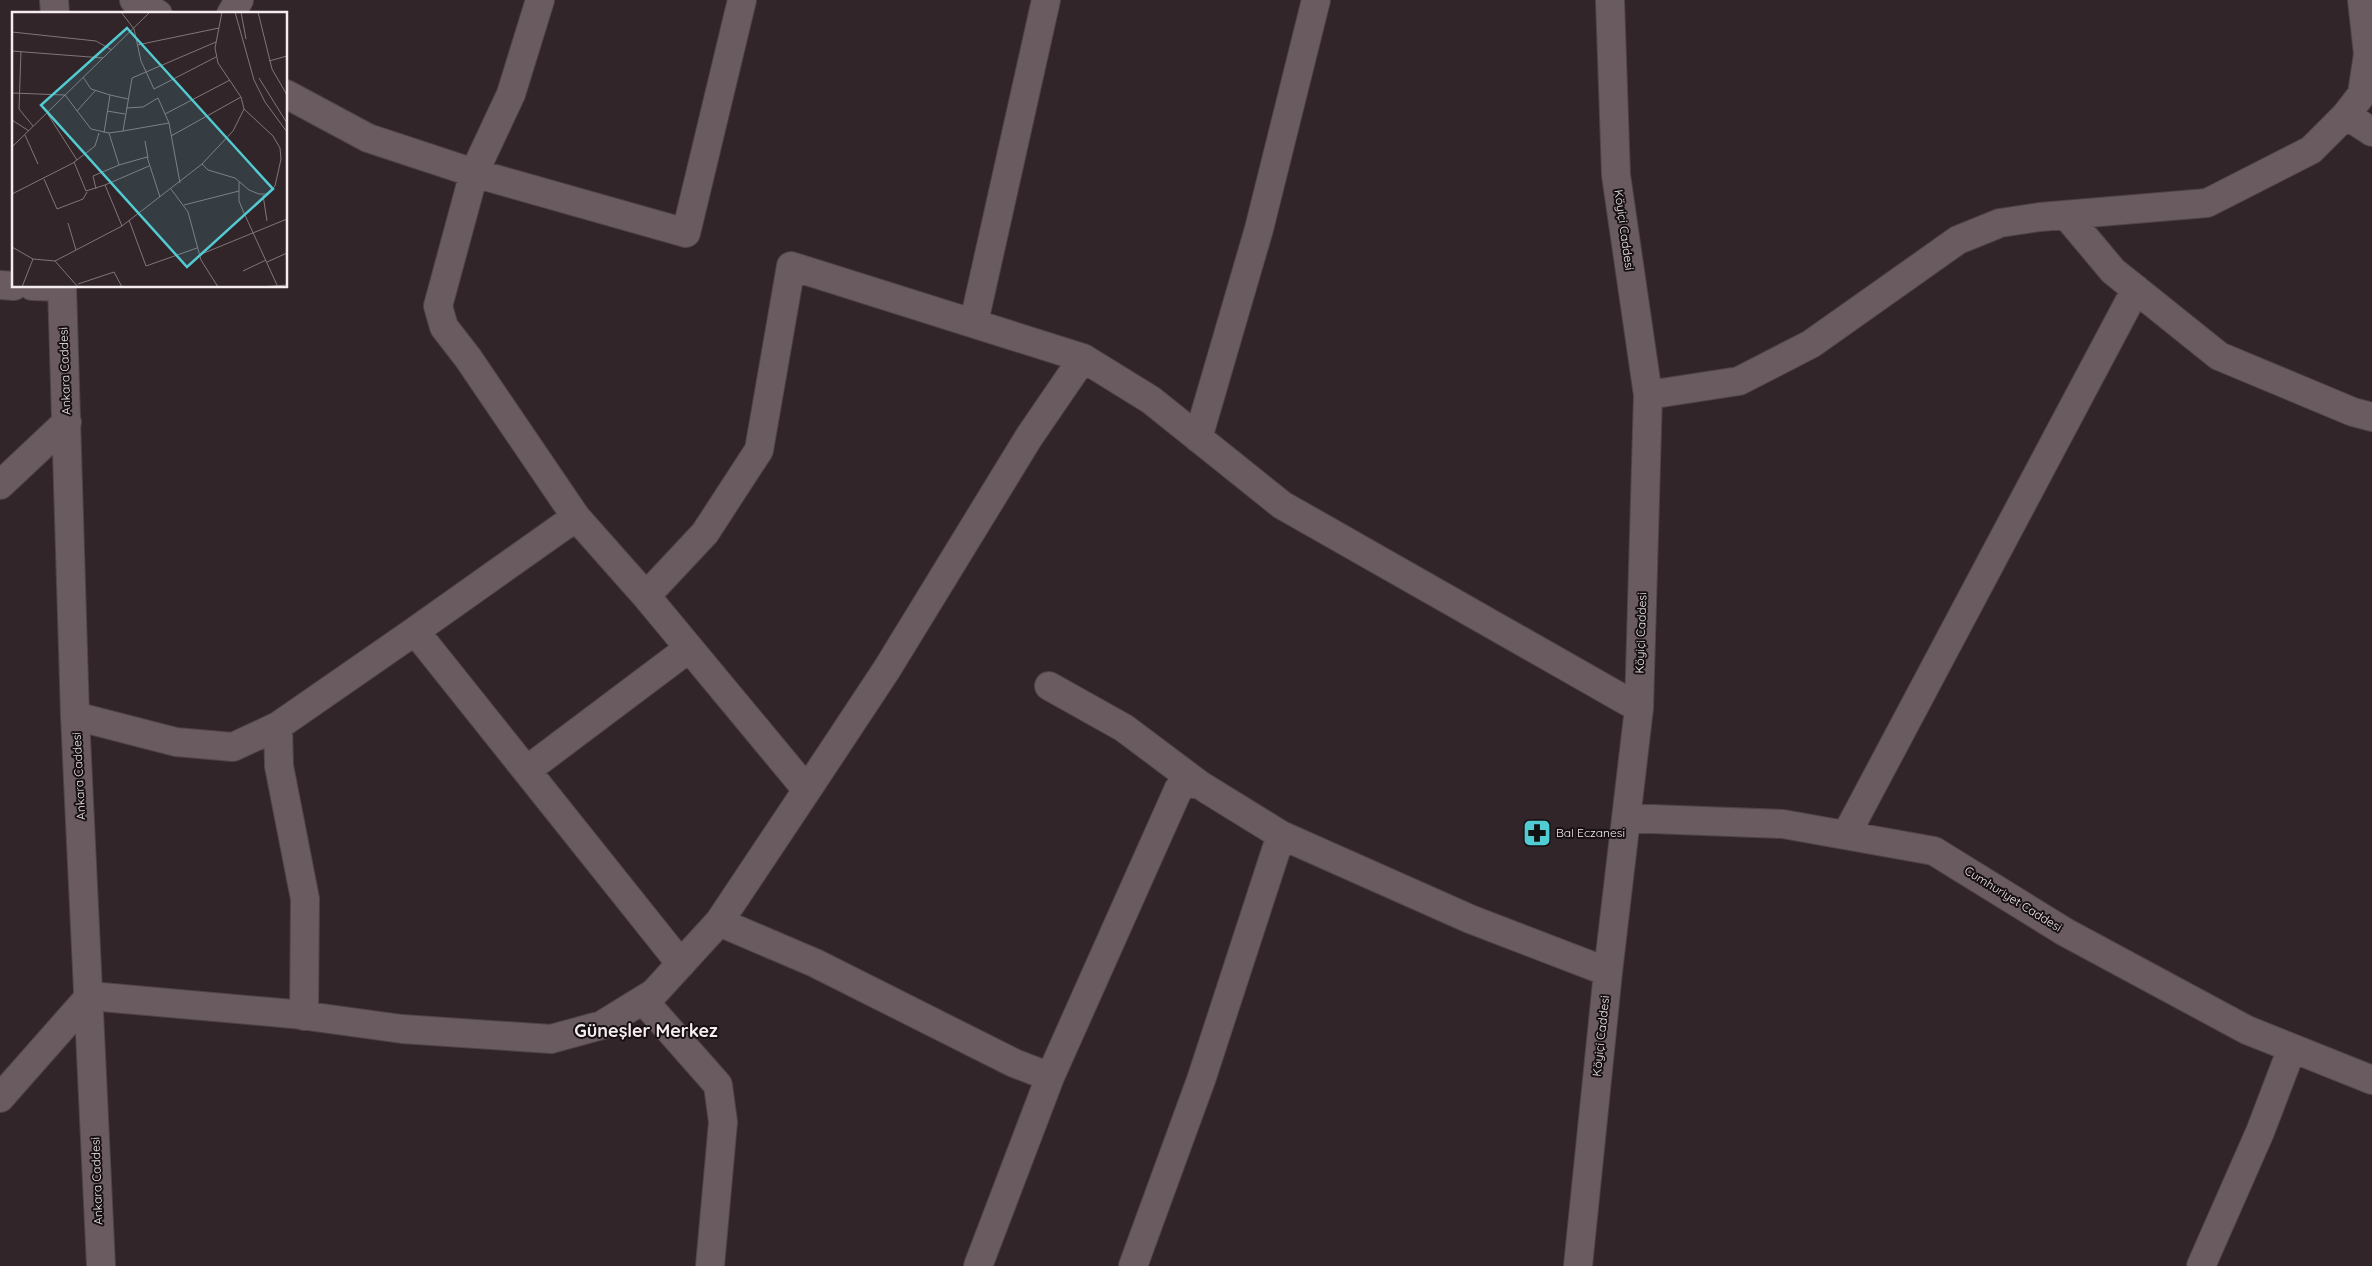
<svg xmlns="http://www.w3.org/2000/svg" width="2372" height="1266" viewBox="0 0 2372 1266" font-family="Quicksand,sans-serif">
	<rect width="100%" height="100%" fill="#32252a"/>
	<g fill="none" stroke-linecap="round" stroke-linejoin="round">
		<defs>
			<path id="minor" d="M134,0l24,14
				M540,0l-29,94 -37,79 -36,133 6,21 24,31 108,159 70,79 161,194 80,-121 142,-232 54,-79 68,42 131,105 357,203
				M231,14l8,-14
				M286,94l82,44 106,35 212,60 56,-233
				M2346,115l26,17
				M2066,215l47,56 106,85 134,56 19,5
				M0,285l14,1
				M32,286l30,1
				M974,322l72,-322
				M1648,395l91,-14 72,-37 147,-104 42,-17 40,-6 167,-14 104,-53 35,-35 16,-21 6,-40 -6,-54
				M1198,438l61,-209 57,-229
				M0,485l67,-63
				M576,517l-161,114 266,333
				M646,596l59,-63 54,-83 32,-184 292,92
				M1049,686l75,42 76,57
				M75,716l101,26 57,5 45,-21 137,-95
				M278,726l1,40 26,133 -1,117
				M527,770l161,-121
				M807,790l-88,132 96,41 199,100 36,14 129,-289 8,-5 13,2 81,50 189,84 138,53
				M1626,818l157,6 151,27 131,81 182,98 125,50
				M1846,835l290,-546
				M643,1000l75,85 5,37 -13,144
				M0,1098l90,-102 203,18 109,15 149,10 51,-14 52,-32 65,-71
				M978,1266l72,-189
				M1133,1266l68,-186 80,-245
				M1578,1266l30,-294 31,-264 9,-313 -32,-220 -6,-175
				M2201,1266l59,-134 32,-84"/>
			<path id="tertiary" d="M54,0l1,14
				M62,286l13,430 26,550"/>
		</defs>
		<use href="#minor" stroke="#4e4348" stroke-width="30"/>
		<use href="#tertiary" stroke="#4e4348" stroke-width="30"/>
		<use href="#minor" stroke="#6a5b61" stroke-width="28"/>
		<use href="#tertiary" stroke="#6a5b61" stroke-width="28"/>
	</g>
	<defs>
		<symbol id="pharmacy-square" viewBox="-11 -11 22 22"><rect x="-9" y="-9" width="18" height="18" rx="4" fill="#51ccd2" stroke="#161012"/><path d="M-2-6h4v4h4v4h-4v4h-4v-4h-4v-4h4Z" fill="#111"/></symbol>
	</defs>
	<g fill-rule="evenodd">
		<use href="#pharmacy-square" x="1521" y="817" width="32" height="32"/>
	</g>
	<g text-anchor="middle" stroke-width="4" stroke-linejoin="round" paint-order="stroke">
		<g font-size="12" fill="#f5ecf0" stroke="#161012">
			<text transform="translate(1624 230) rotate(82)" y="4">Köyiçi Caddesi</text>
			<text transform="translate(65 371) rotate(-92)" y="4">Ankara Caddesi</text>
			<text transform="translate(1641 633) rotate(-88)" y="4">Köyiçi Caddesi</text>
			<text transform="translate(79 776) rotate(-93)" y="4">Ankara Caddesi</text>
			<text transform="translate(2013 899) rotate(32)" y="4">Cumhuriyet Caddesi</text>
			<text transform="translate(1601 1036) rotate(-84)" y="4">Köyiçi Caddesi</text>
			<text transform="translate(97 1181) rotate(-92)" y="4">Ankara Caddesi</text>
		</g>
		<g font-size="12" fill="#f5ecf0" stroke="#161012" text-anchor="start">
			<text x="1556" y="837">Bal Eczanesi</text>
		</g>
		<g font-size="18" font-weight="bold" fill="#f5ecf0" stroke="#161012">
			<text x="646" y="1037">Güneşler Merkez</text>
		</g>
	</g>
	<g transform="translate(12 12)">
		<rect width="275" height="275" fill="#32252a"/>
		<path fill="none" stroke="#807579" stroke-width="1" d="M109,0l13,17 7,32 13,28 62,-32M223,0l19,68 11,22 22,30M229,0l5,27M246,0l14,57 15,26M0,20l84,9 16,9M125,33l82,-17M0,39l91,7M9,39l-2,58 14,17M257,49l18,-5M71,65l8,12 19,6M247,66l28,45M0,81l53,2 26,34 18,4M114,96l17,-1 15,-9 11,25M65,99l18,-20M95,99l18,3M35,101l30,47M153,102l65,-34M0,108l17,11M111,119l-14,2 10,32 28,-8 13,40M92,121l6,-38 18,4M13,123l13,29M159,124l70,-39M133,129l3,17M0,135l138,-135M62,150l12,29 19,-6 17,41M190,152l6,6 27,8 14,12 10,4h7l9,-8 6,-27 -1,-11 -7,-12 -29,-27M32,167l13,30 26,-10 4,-7M227,170v19l5,12 33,72M168,171l-11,-60 -46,8 9,-53 84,-36M93,173l44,-19M84,177l-3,-13 26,-11M159,177l17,23 13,48 17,27M0,182l61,-31 22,-17 4,-13M251,183l4,26M172,193l55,-14M117,208l17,46 51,-18M56,211l8,27M0,235l21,12 22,2 23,26M187,243l88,-36M43,249l67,-35 80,-62 31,-33 11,-22 -3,-12 -23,-34 -3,-15 7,-36M255,250l20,-9M231,259l23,-11M66,272l36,-12 8,15M10,275l11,-28M248,275l27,-2"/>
		<path fill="#51ccd2" fill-opacity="0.15" stroke="#51ccd2" stroke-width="2.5" d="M115,16l146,161 -86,78 -146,-162z"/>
		<rect width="275" height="275" fill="none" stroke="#f5ecf0" stroke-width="2.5"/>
	</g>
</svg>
